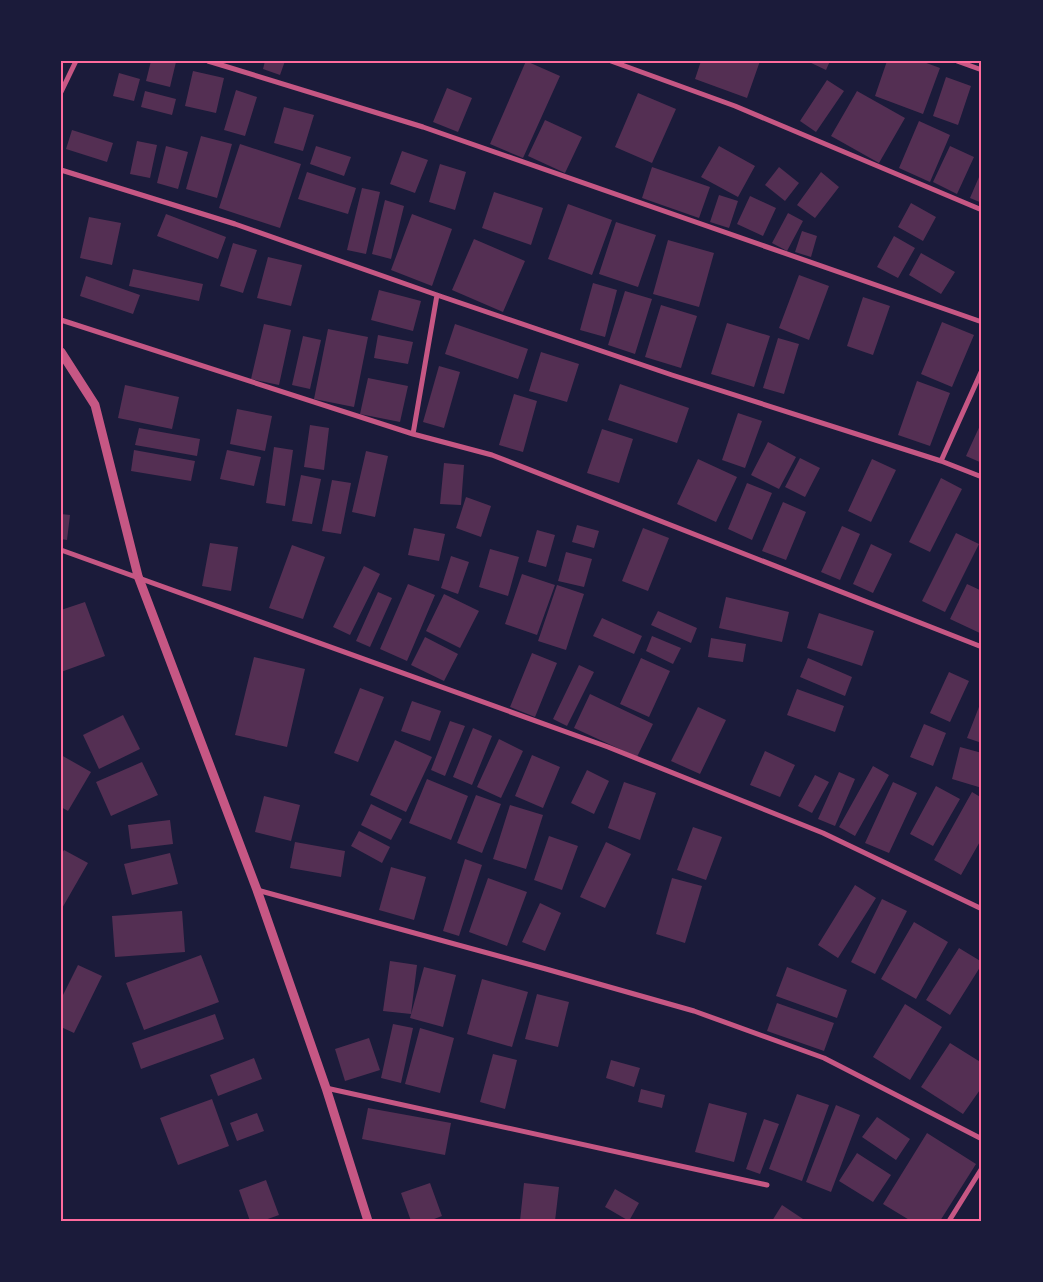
<svg xmlns="http://www.w3.org/2000/svg" width="1043" height="1282" viewBox="0 0 1043 1282" font-family="Cabin,sans-serif">
	<rect width="100%" height="100%" fill="#1b1b3a"/>
	<path fill="#542f53" d="M151,61l25,1 -6,25 -24,-6z
		M265,61h20l-5,14 -17,-6z
		M526,61l34,15 -37,82 -33,-14z
		M701,61h59l-13,37 -52,-19z
		M807,61h23l-4,9z
		M887,61h34l19,7 -17,46 -48,-18z
		M193,71l31,7 -8,35 -31,-7z
		M119,73l21,6 -6,22 -21,-5z
		M946,77l25,9 -13,39 -25,-9z
		M827,80l17,11 -28,41 -16,-11z
		M447,88l25,10 -14,34 -25,-10z
		M236,90l21,7 -12,39 -21,-6z
		M145,91l31,8 -4,16 -31,-8z
		M857,91l48,27 -26,45 -48,-27z
		M638,93l38,16 -24,54 -37,-16z
		M284,107l30,8 -11,36 -29,-8z
		M545,120l37,17 -17,36 -37,-17z
		M919,121l31,14 -20,47 -31,-14z
		M72,130l41,13 -6,19 -41,-13z
		M201,136l31,8 -15,54 -31,-9z
		M137,141l20,4 -7,33 -20,-4z
		M240,144l61,20 -21,64 -61,-20z
		M166,146l22,6 -10,37 -21,-6z
		M316,146l35,11 -7,19 -34,-12z
		M719,146l36,20 -17,31 -37,-20z
		M950,146l24,11 -17,37 -24,-12z
		M402,151l26,9 -13,33 -25,-9z
		M440,164l26,8 -11,38 -26,-8z
		M652,167l58,20 -11,31 -57,-20z
		M779,167l20,16 -14,18 -20,-16z
		M982,170v33l-12,-5z
		M307,172l49,16 -8,26 -50,-15z
		M821,172l18,15 -24,31 -18,-13z
		M362,188l18,4 -14,62 -19,-4z
		M494,192l49,16 -12,37 -49,-17z
		M719,195l19,6 -9,27 -19,-6z
		M750,196l26,12 -13,28 -26,-12z
		M385,200l19,6 -13,53 -19,-5z
		M911,203l25,14 -13,24 -25,-14z
		M568,204l44,16 -20,55 -44,-16z
		M788,213l15,8 -16,30 -15,-8z
		M166,214l60,23 -8,22 -61,-23z
		M412,214l40,15 -20,57 -41,-16z
		M89,217l32,6 -9,42 -32,-7z
		M616,222l40,13 -18,52 -39,-13z
		M802,231l15,5 -6,21 -16,-5z
		M894,236l21,12 -17,30 -21,-11z
		M474,239l51,22 -22,51 -51,-22z
		M668,240l46,13 -15,54 -46,-13z
		M233,243l24,7 -14,43 -23,-7z
		M921,253l34,19 -14,22 -32,-19z
		M268,257l34,8 -11,41 -34,-8z
		M133,269l70,15 -4,17 -70,-15z
		M799,275l30,11 -20,54 -30,-12z
		M86,276l54,19 -7,19 -53,-18z
		M593,283l24,7 -12,47 -25,-7z
		M379,290l42,11 -8,30 -42,-11z
		M625,291l27,8 -17,55 -27,-9z
		M863,297l27,9 -17,49 -26,-9z
		M661,305l36,11 -16,52 -36,-11z
		M942,322l32,13 -22,52 -31,-13z
		M727,323l43,13 -16,51 -43,-13z
		M264,324l27,6 -12,55 -28,-6z
		M455,324l73,25 -10,30 -73,-25z
		M328,329l40,8 -14,70 -40,-8z
		M378,335l35,7 -5,22 -34,-6z
		M303,336l18,4 -11,49 -18,-4z
		M778,338l21,6 -15,50 -21,-6z
		M541,352l38,12 -12,38 -38,-11z
		M439,366l21,6 -16,56 -21,-6z
		M368,378l40,8 -8,36 -40,-8z
		M917,381l33,12 -20,53 -32,-11z
		M620,384l69,24 -12,35 -69,-23z
		M125,385l54,12 -7,32 -54,-11z
		M514,394l23,7 -14,51 -24,-7z
		M237,409l35,7 -7,35 -35,-7z
		M738,413l24,8 -17,47 -23,-8z
		M982,421v42l-16,-7z
		M310,425l19,3 -5,42 -20,-3z
		M139,428l61,11 -3,17 -62,-11z
		M602,429l31,10 -14,44 -32,-10z
		M768,442l28,15 -17,32 -28,-14z
		M274,447l19,3 -8,56 -19,-3z
		M134,450l61,11 -4,20 -60,-10z
		M227,450l34,7 -7,29 -34,-7z
		M366,451l22,5 -13,61 -23,-5z
		M800,458l20,10 -15,29 -20,-10z
		M698,459l39,18 -21,45 -39,-18z
		M872,459l24,11 -25,52 -23,-11z
		M444,463l20,2 -3,40 -21,-1z
		M301,475l20,4 -9,45 -20,-3z
		M941,478l21,11 -32,63 -21,-10z
		M332,480l19,3 -10,51 -19,-3z
		M747,483l25,10 -20,47 -24,-11z
		M466,497l25,9 -10,31 -25,-9z
		M783,502l23,10 -20,48 -24,-9z
		M61,514l9,1 -3,25 -6,-1z
		M577,525l22,6 -5,17 -22,-6z
		M842,526l18,8 -20,46 -19,-8z
		M414,528l31,6 -6,27 -31,-6z
		M643,528l26,10 -21,53 -26,-10z
		M537,530l18,5 -9,32 -18,-5z
		M956,533l23,11 -34,68 -23,-11z
		M210,543l28,4 -7,44 -29,-5z
		M871,544l21,10 -19,39 -20,-9z
		M292,545l33,12 -22,62 -34,-11z
		M490,549l29,8 -11,39 -29,-9z
		M566,552l26,7 -8,28 -26,-6z
		M451,556l18,6 -11,32 -17,-6z
		M364,566l16,8 -30,61 -17,-8z
		M522,574l33,11 -18,50 -32,-11z
		M408,584l27,11 -28,66 -27,-12z
		M967,584l15,7v43l-32,-15z
		M557,585l27,9 -18,56 -28,-9z
		M378,592l14,6 -22,49 -14,-6z
		M444,594l35,17 -19,37 -34,-17z
		M726,597l63,15 -7,30 -63,-14z
		M85,602l20,54 -44,16v-62z
		M658,611l39,17 -6,15 -40,-18z
		M819,613l55,18 -12,35 -55,-18z
		M602,618l40,18 -8,18 -41,-18z
		M652,636l29,12 -8,16 -27,-13z
		M425,637l33,17 -14,27 -33,-16z
		M711,638l35,6 -3,18 -35,-5z
		M532,653l25,10 -22,54 -25,-10z
		M254,657l51,12 -18,78 -52,-12z
		M641,658l29,13 -21,46 -29,-13z
		M808,658l44,19 -7,19 -45,-19z
		M579,665l15,7 -27,54 -14,-7z
		M949,672l20,9 -19,41 -20,-9z
		M360,688l24,9 -26,65 -24,-9z
		M797,689l47,17 -9,26 -48,-17z
		M590,694l63,30 -16,33 -63,-29z
		M982,699v44l-15,-5z
		M412,701l29,10 -11,30 -29,-10z
		M698,707l28,13 -26,54 -29,-13z
		M123,715l17,34 -41,20 -16,-34z
		M450,721l15,5 -20,50 -14,-6z
		M924,724l22,9 -13,33 -23,-9z
		M473,728l19,8 -20,49 -19,-8z
		M499,739l24,12 -22,47 -24,-11z
		M395,740l37,17 -26,55 -36,-17z
		M960,747l22,6v35l-30,-9z
		M765,751l30,14 -15,32 -30,-12z
		M61,755l30,17 -23,39 -7,-4z
		M532,755l28,12 -17,41 -28,-12z
		M142,762l16,33 -47,21 -15,-34z
		M873,766l16,9 -34,61 -16,-9z
		M587,770l22,11 -15,33 -23,-11z
		M839,772l16,7 -20,47 -17,-7z
		M815,775l14,7 -17,31 -14,-7z
		M427,779l41,17 -17,44 -42,-17z
		M624,782l32,11 -16,47 -32,-12z
		M893,782l24,11 -28,60 -24,-10z
		M936,786l24,13 -27,47 -23,-12z
		M972,792l10,6v40l-21,37 -27,-15z
		M476,795l25,9 -19,49 -25,-10z
		M264,796l36,9 -9,36 -36,-9z
		M371,804l31,15 -11,21 -30,-15z
		M510,805l33,10 -17,54 -33,-10z
		M170,820l3,24 -42,5 -3,-24z
		M693,827l29,10 -16,43 -29,-10z
		M359,831l31,16 -8,16 -31,-17z
		M549,836l29,10 -16,44 -28,-10z
		M295,842l50,9 -4,26 -51,-9z
		M606,842l25,12 -26,54 -25,-11z
		M64,850l24,13 -27,47v-55z
		M170,853l8,31 -46,11 -8,-31z
		M465,859l17,6 -23,71 -16,-5z
		M391,867l35,10 -12,43 -35,-10z
		M488,878l39,14 -20,54 -38,-14z
		M672,878l30,8 -17,57 -29,-9z
		M855,885l21,13 -38,60 -20,-13z
		M882,899l25,12 -32,63 -24,-12z
		M540,903l21,10 -16,38 -23,-9z
		M182,911l3,41 -70,5 -3,-41z
		M914,922l34,20 -32,57 -35,-20z
		M959,948l23,14v2l-32,51 -24,-15z
		M201,955l18,47 -75,28 -18,-47z
		M390,961l27,4 -6,49 -28,-3z
		M78,965l24,11 -28,57 -13,-6v-28z
		M424,967l32,8 -13,52 -33,-9z
		M787,967l60,23 -10,28 -61,-22z
		M482,979l46,13 -16,55 -45,-13z
		M537,994l32,8 -11,45 -33,-8z
		M777,1003l57,20 -10,28 -57,-20z
		M905,1004l37,23 -32,53 -37,-23z
		M215,1014l9,25 -83,30 -9,-26z
		M393,1024l20,4 -12,55 -20,-5z
		M420,1028l34,10 -14,55 -35,-9z
		M369,1038l11,32 -35,11 -10,-32z
		M950,1043l32,20v24l-19,27 -42,-27z
		M493,1054l24,6 -12,49 -25,-7z
		M254,1058l8,21 -44,17 -8,-21z
		M611,1060l29,8 -6,19 -28,-9z
		M641,1089l24,6 -3,13 -24,-6z
		M797,1094l32,11 -27,76 -33,-12z
		M212,1099l17,47 -51,19 -18,-47z
		M709,1103l38,10 -13,49 -39,-10z
		M836,1105l24,10 -29,77 -25,-10z
		M368,1108l83,15 -6,32 -83,-16z
		M257,1113l7,18 -27,10 -7,-18z
		M877,1117l33,22 -14,21 -34,-23z
		M764,1119l15,5 -19,50 -14,-5z
		M927,1133l49,31 -36,57h-29l-28,-17z
		M857,1153l34,22 -18,27 -34,-21z
		M266,1180l13,35 -17,6h-12l-11,-31z
		M430,1183l12,33 -13,5h-18l-10,-28z
		M524,1183l35,4 -4,34h-35z
		M615,1189l24,14 -10,18 -24,-14z
		M782,1205l24,16h-34z"/>
	<g fill="none" stroke-linecap="round" stroke-linejoin="round">
		<path stroke="#c65784" stroke-width="5" d="M208,61l215,66 559,195
			M611,61l124,45 247,104
			M957,61l25,9
			M61,92l15,-31
			M61,170l174,54 202,71 235,80 269,86 41,16
			M61,320l352,114 79,21 490,192
			M413,434l24,-139
			M941,461l41,-91
			M61,550l547,197 215,86 159,76
			M257,890l289,79 148,42 130,47 158,81
			M326,1088l441,97
			M949,1221l33,-53"/>
		<path stroke="#c65784" stroke-width="9" d="M61,352l34,53 43,171 119,314 69,198 42,133"/>
	</g>
	<rect width="1043" height="1282" fill="none" stroke="#1b1b3a" stroke-width="125"/>
	<rect x="62" y="62" width="918" height="1158" fill="none" stroke="#ff6b9d" stroke-width="2"/>
</svg>
